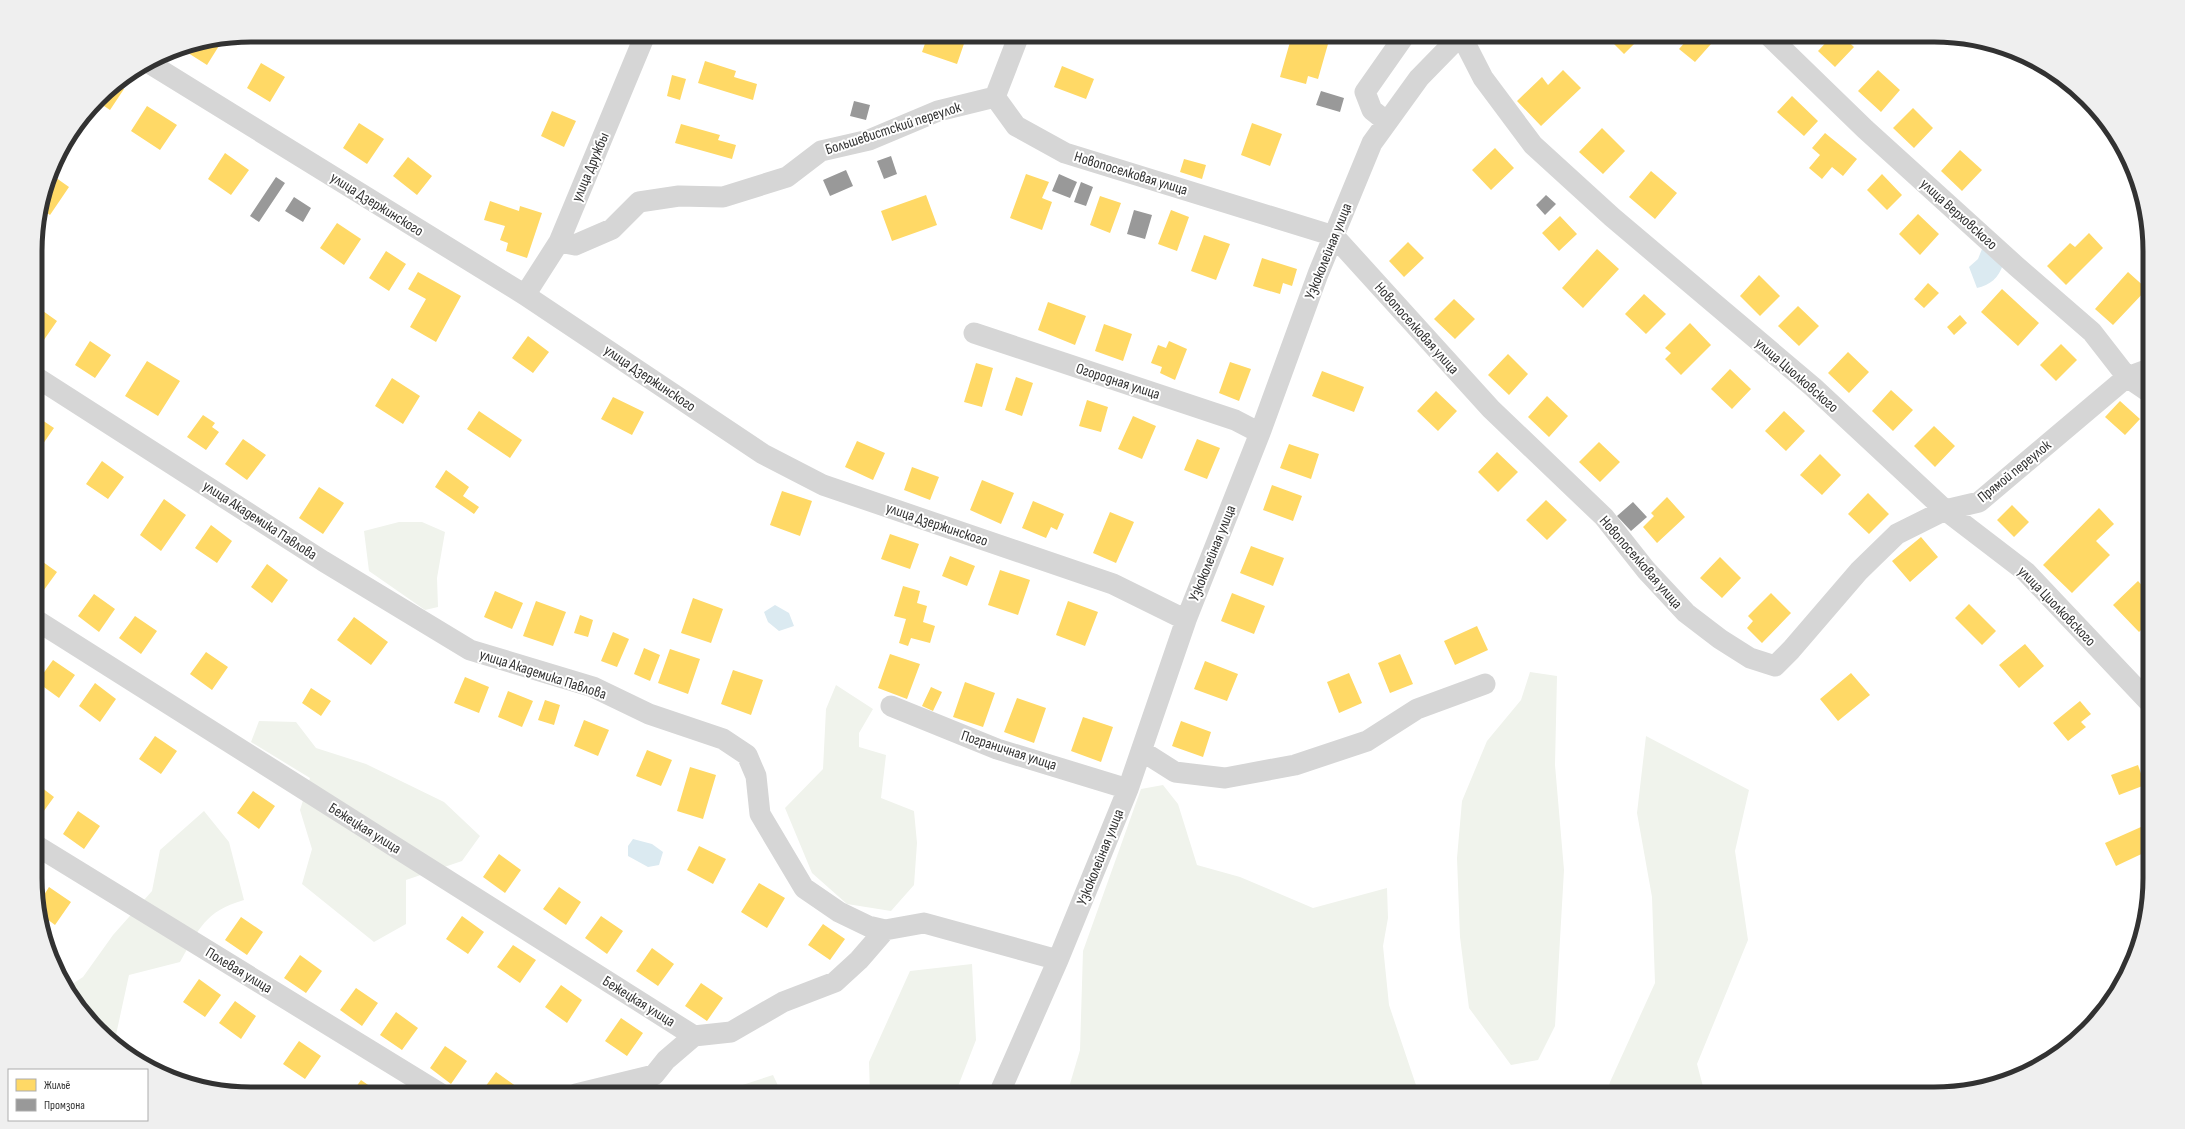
<svg xmlns="http://www.w3.org/2000/svg" width="2185" height="1129" viewBox="0 0 2185 1129" font-family="'Sofia Sans Condensed',sans-serif">
	<rect width="100%" height="100%" fill="#fff"/>
	<path fill="#f0f3ec" d="M399,522h23l23,10 -8,46 1,29 -13,3 -56,-39 -5,-40z
		M1530,672l27,4 -2,89 9,105 -9,156 -17,34 -27,5 -42,-57 -9,-71 -3,-79 5,-57 25,-60 34,-41z
		M836,685l37,24 -14,24v14l27,8 -5,43 33,13 3,32 -3,42 -23,26 -44,-7 -35,-31 -27,-65 38,-39 3,-60z
		M259,721l37,1 20,26 50,16 78,38 36,34 -18,25 -56,19v44l-32,18 -72,-58 10,-35 -12,-39 10,-32 -59,-36z
		M1646,736l103,54 -14,61 13,89 -51,124 8,30h-98l3,-12 45,-99 -3,-86 -15,-84z
		M1163,785l15,19 19,61 43,12 73,31 74,-20 1,30 -5,28 6,59 30,89h-352l13,-44 3,-99 58,-162z
		M204,811l25,31 15,58c-39,11 -45,29 -64,62l-51,13 -15,69 -6,-4 -36,-42 -6,-10 17,-11 30,-42 39,-44 8,-41z
		M972,964l4,76 -21,54h-85l-1,-32 41,-91z
		M773,1075l9,19h-59l1,-3z"/>
	<path fill="#dbeaf1" d="M1982,249l11,6 10,9c-4,14 -13,21 -26,24l-8,-21 9,-8z
		M775,605l14,8 5,13 -15,5 -11,-9 -4,-10z
		M633,839l19,5 11,8 -4,13 -11,2 -20,-11v-10z"/>
	<path fill="#ffd966" d="M928,35h39l-10,29 -35,-12z
		M1292,35l36,9 -10,35 -10,-3 -2,8 -26,-7z
		M1605,35h28l5,5 -14,14z
		M1682,35h37l-24,27 -16,-13 7,-8z
		M1833,35h8l13,12 -19,20 -17,-16z
		M222,41l-15,24 -22,-14 2,-3z
		M705,61l31,10 -2,6 23,7 -4,16 -55,-17z
		M261,63l24,14 -15,25 -23,-14z
		M1062,66l32,13 -8,20 -32,-12z
		M1563,70l18,18 -40,38 -24,-25 25,-24 6,8z
		M1878,70l22,20 -19,22 -23,-21z
		M672,75l14,4 -6,21 -13,-4z
		M117,84l7,5 -14,21 -12,-8 10,-13z
		M1792,96l26,25 -14,15 -27,-24z
		M147,106l30,19 -17,25 -29,-19z
		M1913,108l20,20 -19,20 -21,-20z
		M552,111l24,10 -12,26 -23,-11z
		M359,123l25,16 -17,25 -24,-16z
		M1252,123l30,11 -12,32 -29,-11z
		M681,124l39,11 -2,5 18,5 -4,14 -57,-16z
		M1602,128l23,23 -22,23 -24,-22z
		M1825,133l32,26 -14,17 -11,-9 -10,12 -13,-11 11,-13 -8,-7z
		M1495,148l19,20 -23,22 -19,-20z
		M1960,150l22,20 -20,21 -21,-20z
		M225,153l24,17 -18,25 -23,-16z
		M408,157l24,19 -15,19 -24,-19z
		M1184,159l22,6 -4,14 -22,-7z
		M1651,171l26,22 -22,26 -26,-22z
		M1026,174l23,8 -7,16 10,4 -10,28 -32,-12z
		M1882,174l20,21 -15,15 -20,-20z
		M52,175l17,12 -19,28 -7,-5z
		M926,195l11,30 -45,16 -11,-30z
		M1100,196l21,7 -11,30 -20,-8z
		M490,201l29,10 1,-5 22,7 -15,45 -21,-7 2,-8 -8,-3 5,-14 -21,-6z
		M1171,210l18,7 -12,34 -19,-7z
		M1918,214l21,20 -19,21 -21,-21z
		M1560,216l17,18 -18,17 -17,-18z
		M337,223l24,16 -17,26 -24,-17z
		M2089,233l14,15 -37,37 -19,-19 23,-23 5,4z
		M1204,235l26,9 -14,36 -25,-9z
		M1408,242l16,16 -20,19 -15,-16z
		M1597,249l22,20 -36,39 -21,-20z
		M386,251l20,13 -17,27 -20,-13z
		M1262,258l35,11 -5,17 -9,-3 -3,11 -27,-8z
		M418,272l43,24 -25,46 -26,-15 16,-28 -18,-10z
		M2128,272l19,17 -34,36 -18,-16z
		M1759,275l21,21 -20,20 -20,-20z
		M1928,283l11,10 -15,15 -10,-9z
		M2002,289l37,34 -21,23 -37,-34z
		M1644,294l22,20 -20,20 -21,-20z
		M1454,299l21,20 -20,20 -21,-20z
		M1048,302l38,14 -11,29 -37,-15z
		M36,306l21,15 -18,26 -3,-2z
		M1798,306l21,20 -20,20 -21,-20z
		M1960,315l7,8 -13,12 -7,-8z
		M1690,323l21,22 -30,30 -16,-16 6,-6 -6,-5z
		M1104,324l28,10 -9,27 -28,-10z
		M528,336l21,16 -16,21 -21,-15z
		M90,341l21,14 -16,23 -20,-13z
		M1169,341l18,8 -12,31 -15,-7 2,-6 -11,-4 7,-18 8,3z
		M2061,344l16,16 -21,21 -16,-16z
		M1848,352l21,20 -20,21 -21,-20z
		M1508,354l20,20 -19,21 -21,-20z
		M147,361l33,20 -22,35 -33,-20z
		M1230,362l21,7 -12,32 -20,-8z
		M976,363l17,5 -11,39 -18,-5z
		M1730,369l21,20 -19,20 -21,-20z
		M1322,371l42,16 -10,25 -42,-16z
		M1016,377l17,6 -11,33 -17,-6z
		M392,378l28,18 -17,28 -28,-18z
		M1891,390l22,20 -20,21 -21,-20z
		M1436,391l21,20 -19,20 -21,-20z
		M1547,396l21,20 -19,21 -21,-20z
		M613,397l31,15 -12,23 -31,-16z
		M1087,400l21,7 -7,25 -22,-6z
		M2120,401l20,18 -15,16 -20,-18z
		M479,411l43,29 -12,18 -43,-29z
		M1784,411l21,20 -19,20 -21,-20z
		M203,415l12,8 -3,4 7,5 -13,18 -19,-13z
		M36,416l18,12 -16,23 -2,-2z
		M1133,416l23,10 -14,33 -24,-10z
		M1934,426l21,20 -20,21 -21,-21z
		M243,439l23,16 -19,25 -22,-16z
		M1197,439l23,9 -13,31 -23,-9z
		M857,441l28,12 -12,27 -28,-13z
		M1599,442l21,20 -20,20 -21,-20z
		M1289,444l30,10 -8,25 -31,-11z
		M1497,452l21,20 -20,20 -20,-20z
		M1820,454l21,21 -19,20 -22,-20z
		M102,461l22,16 -16,22 -22,-15z
		M912,467l27,10 -9,23 -26,-10z
		M446,470l23,17 -6,9 16,11 -5,7 -39,-27z
		M982,480l32,13 -13,31 -31,-14z
		M1272,485l30,11 -9,25 -30,-11z
		M319,487l25,16 -21,31 -24,-16z
		M782,491l30,10 -12,35 -30,-11z
		M1868,493l21,21 -20,20 -21,-20z
		M1667,497l18,20 -28,26 -14,-16 11,-11 -3,-3z
		M164,499l22,16 -25,36 -21,-16z
		M1546,500l21,20 -20,20 -21,-20z
		M1033,501l31,13 -7,16 -6,-3 -5,11 -24,-10z
		M2012,505l17,17 -15,15 -17,-17z
		M2099,508l15,16 -18,17 14,14 -38,38 -29,-28z
		M1110,512l24,10 -18,41 -23,-10z
		M211,525l21,16 -15,22 -22,-15z
		M890,534l29,10 -9,25 -29,-10z
		M1921,537l17,20 -28,25 -18,-21z
		M1251,546l33,12 -11,28 -33,-13z
		M950,556l25,10 -8,20 -25,-10z
		M36,557l21,15 -16,22 -5,-3z
		M1720,557l21,21 -19,20 -22,-20z
		M267,564l21,16 -16,23 -21,-16z
		M1000,570l30,10 -12,35 -30,-10z
		M2138,581l11,12v29l-10,10 -26,-27z
		M903,586l17,5 -3,12 10,3 -4,16 12,4 -5,17 -19,-5 -3,8 -9,-3 7,-24 -12,-3z
		M495,591l28,12 -11,26 -28,-12z
		M1232,593l33,13 -11,28 -33,-13z
		M1771,593l20,20 -29,30 -15,-15 6,-7 -5,-5z
		M94,594l21,15 -16,23 -21,-16z
		M693,598l30,11 -12,34 -30,-10z
		M536,601l30,11 -13,34 -30,-10z
		M1068,601l30,11 -13,34 -29,-11z
		M1969,604l27,27 -14,14 -27,-27z
		M580,615l13,5 -5,17 -14,-4z
		M135,616l22,15 -16,23 -22,-16z
		M354,617l34,25 -17,23 -34,-25z
		M1477,626l11,24 -33,15 -11,-24z
		M613,632l16,7 -12,28 -16,-6z
		M2025,644l19,22 -25,22 -20,-23z
		M644,648l16,7 -10,26 -16,-7z
		M670,649l30,10 -12,35 -30,-11z
		M206,652l22,15 -16,23 -22,-16z
		M890,654l30,10 -13,35 -29,-11z
		M1400,654l13,30 -23,9 -12,-30z
		M53,660l22,15 -16,23 -22,-16z
		M1205,661l33,13 -11,27 -33,-12z
		M733,670l30,10 -12,35 -30,-11z
		M1349,673l13,30 -23,10 -12,-31z
		M1851,673l19,22 -32,26 -18,-22z
		M465,677l24,10 -10,26 -25,-10z
		M965,682l30,11 -12,34 -30,-10z
		M95,683l21,16 -16,23 -21,-16z
		M931,687l11,5 -9,19 -11,-5z
		M311,688l20,13 -10,15 -19,-13z
		M508,691l25,10 -11,26 -24,-10z
		M1017,698l29,10 -12,35 -30,-11z
		M545,700l15,5 -6,20 -16,-5z
		M2080,701l11,13 -10,8 5,5 -18,14 -15,-18z
		M1083,717l30,10 -12,35 -30,-11z
		M584,720l25,10 -11,26 -24,-10z
		M1181,721l30,11 -8,25 -31,-11z
		M155,736l22,15 -16,23 -22,-15z
		M647,750l25,10 -11,26 -25,-10z
		M2138,765l7,20 -26,10 -8,-20z
		M690,767l26,8 -13,44 -26,-8z
		M37,784l17,13 -16,22h-1z
		M253,791l22,15 -16,23 -22,-16z
		M78,811l22,15 -16,23 -21,-15z
		M2150,823v27l-34,16 -11,-23z
		M699,846l27,13 -13,25 -26,-14z
		M499,854l22,16 -16,23 -22,-16z
		M759,883l26,15 -18,30 -26,-16z
		M49,887l22,15 -16,23 -16,-12 -2,-7z
		M559,887l22,15 -15,23 -23,-16z
		M2148,891l-1,8v2l-3,-8z
		M462,916l22,16 -16,22 -22,-15z
		M601,916l22,15 -16,23 -22,-16z
		M241,917l22,15 -16,23 -22,-15z
		M823,924l22,15 -15,21 -22,-15z
		M513,945l23,15 -16,23 -23,-16z
		M652,948l22,16 -16,22 -22,-15z
		M300,955l22,16 -16,22 -22,-15z
		M199,979l22,16 -16,22 -22,-15z
		M701,983l22,15 -16,23 -22,-15z
		M561,985l21,15 -15,23 -22,-16z
		M356,988l22,15 -16,23 -22,-16z
		M235,1001l21,15 -15,23 -22,-16z
		M396,1012l22,16 -16,22 -22,-15z
		M621,1018l22,15 -16,23 -22,-15z
		M299,1041l22,15 -16,23 -22,-15z
		M445,1046l22,15 -16,23 -21,-16z
		M496,1072l21,15 -4,7h-33z
		M361,1080l20,14h-30z"/>
	<path fill="#999" d="M1321,91l23,7 -4,14 -24,-7z
		M854,101l16,4 -4,15 -16,-4z
		M891,156l6,18 -13,5 -7,-18z
		M846,170l7,16 -23,10 -7,-16z
		M1059,174l18,8 -7,16 -18,-7z
		M276,177l9,6 -26,39 -9,-6z
		M1081,182l12,5 -7,19 -12,-4z
		M1546,195l10,9 -11,11 -9,-10z
		M294,197l17,11 -8,14 -18,-11z
		M1134,210l18,5 -7,24 -18,-5z
		M1633,502l14,15 -16,14 -14,-15z"/>
	<g fill="none" stroke-linecap="round" stroke-linejoin="round">
		<path stroke="#d6d6d6" stroke-width="21" d="M1461,35l22,43 50,67 79,72 201,170 132,123 81,62 124,131
			M1768,35l97,94 151,137 76,66 35,45 22,15
			M149,63l376,232 238,159 60,31 290,99 73,36
			M995,97l21,29 49,27 269,83 157,173 113,108 42,53 40,43 34,26 30,19 25,8 16,-16 68,-79 38,-37 48,-24 34,-8 148,-125 22,-8
			M1387,122l-15,-12 -7,-18 40,-57
			M559,242l16,3 37,-16 27,-27 40,-6 44,1 64,-20 34,-26 48,-11 69,-29 57,-14 24,-62
			M525,295l34,-53 86,-207
			M974,333l261,87 25,13
			M36,377l287,184 147,89 123,37 56,27 74,25 24,16 9,21 4,38 44,74 35,24 29,14 17,4 39,-7 134,37
			M36,620l658,416
			M891,706l106,43 131,40
			M1142,751l33,21 50,6 70,-13 72,-24 50,-32 68,-25
			M37,846l404,248
			M694,1036l37,-4 52,-30 52,-20 24,-22 26,-30
			M576,1094l78,-19 12,-15 28,-24
			M999,1094l59,-134 70,-171 58,-169 74,-187 58,-159 54,-131 47,-65 42,-43"/>
	</g>
	<g text-anchor="middle" stroke-width="4" stroke-linejoin="round" paint-order="stroke">
		<g font-size="15" fill="#323232" stroke="#fff">
			<text transform="translate(893 128) rotate(-18)" y="5">Большевистский переулок</text>
			<text transform="translate(590 167) rotate(-67)" y="5">улица Дружбы</text>
			<text transform="translate(1131 173) rotate(17)" y="5">Новопоселковая улица</text>
			<text transform="translate(377 204) rotate(32)" y="5">улица Дзержинского</text>
			<text transform="translate(1959 214) rotate(42)" y="5">улица Верховского</text>
			<text transform="translate(1328 251) rotate(-68)" y="5">Узкоколейная улица</text>
			<text transform="translate(1417 328) rotate(48)" y="5">Новопоселковая улица</text>
			<text transform="translate(1797 375) rotate(41)" y="5">улица Циолковского</text>
			<text transform="translate(650 378) rotate(34)" y="5">улица Дзержинского</text>
			<text transform="translate(1118 381) rotate(18)" y="5">Огородная улица</text>
			<text transform="translate(2014 471) rotate(-39)" y="5">Прямой переулок</text>
			<text transform="translate(260 520) rotate(33)" y="5">улица Академика Павлова</text>
			<text transform="translate(937 524) rotate(19)" y="5">улица Дзержинского</text>
			<text transform="translate(1212 553) rotate(-68)" y="5">Узкоколейная улица</text>
			<text transform="translate(1641 562) rotate(49)" y="5">Новопоселковая улица</text>
			<text transform="translate(2057 606) rotate(46)" y="5">улица Циолковского</text>
			<text transform="translate(543 674) rotate(18)" y="5">улица Академика Павлова</text>
			<text transform="translate(1009 750) rotate(18)" y="5">Пограничная улица</text>
			<text transform="translate(365 828) rotate(32)" y="5">Бежецкая улица</text>
			<text transform="translate(1100 857) rotate(-68)" y="5">Узкоколейная улица</text>
			<text transform="translate(239 970) rotate(31)" y="5">Полевая улица</text>
			<text transform="translate(639 1001) rotate(32)" y="5">Бежецкая улица</text>
		</g>
	</g>
	<path d="M0 0H2185V1129H0ZM251 42H1934A209 209 0 0 1 2143 251V878A209 209 0 0 1 1934 1087H251A209 209 0 0 1 42 878V251A209 209 0 0 1 251 42Z" fill="#efefef" fill-rule="evenodd"/>
	<path fill="none" stroke="#323232" stroke-width="5" d="M251 42H1934A209 209 0 0 1 2143 251V878A209 209 0 0 1 1934 1087H251A209 209 0 0 1 42 878V251A209 209 0 0 1 251 42Z"/>
	<rect x="8" y="1069" width="140" height="52" fill="#ffffff" stroke="#adadad"/>
	<rect x="16" y="1079" width="20" height="12" fill="#ffd966" stroke="#adadad"/>
	<text x="44" y="1089" font-size="12" fill="#323232">Жильё</text>
	<rect x="16" y="1099" width="20" height="12" fill="#999999" stroke="#adadad"/>
	<text x="44" y="1109" font-size="12" fill="#323232">Промзона</text>
</svg>
